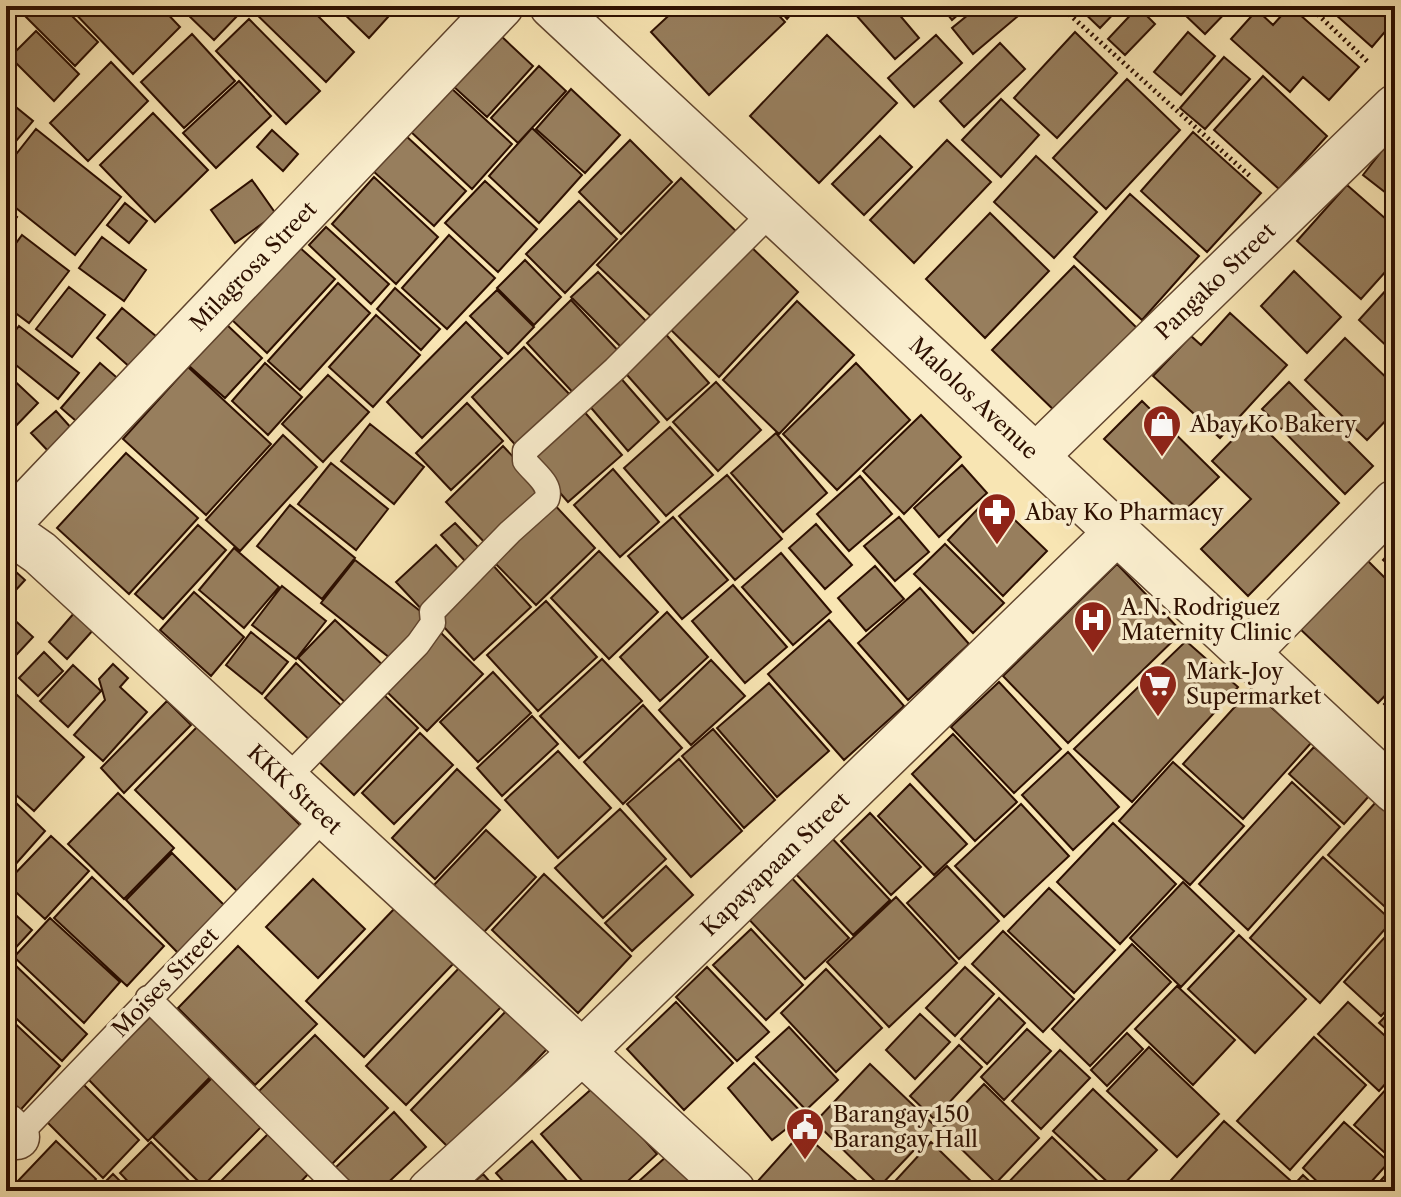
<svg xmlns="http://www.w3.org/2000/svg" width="1401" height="1197" viewBox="0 0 1401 1197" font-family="'Libre Caslon Text',serif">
	<rect width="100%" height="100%" fill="#f8e5b3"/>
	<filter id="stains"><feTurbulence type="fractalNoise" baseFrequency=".0025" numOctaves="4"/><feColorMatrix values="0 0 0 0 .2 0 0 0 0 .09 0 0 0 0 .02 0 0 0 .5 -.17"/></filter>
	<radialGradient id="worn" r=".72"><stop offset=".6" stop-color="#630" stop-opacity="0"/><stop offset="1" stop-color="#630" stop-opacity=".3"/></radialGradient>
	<path fill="#977e5d" stroke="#2d0f00" stroke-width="2" d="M15,6h47l36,36 -23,24z
		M68,6h92l20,21 -47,47z
		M191,6h42l7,7 -26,27 -29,-28z
		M254,6h54l46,46 -28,30 -75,-73z
		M336,6h62l-29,32z
		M679,6h91l15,16 -76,73 -58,-63z
		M776,6h22l-11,13z
		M848,6h44l27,32 -24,21z
		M941,6h27l-16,14z
		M979,6h41l4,5 -51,43 -21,-26z
		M1077,6h44l-21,22z
		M1192,6h40l-27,28 -21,-20z
		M1290,6l69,61 -30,33 -26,-23 -13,15 -59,-53 26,-29 16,15z
		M1326,6h69v14l-23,27z
		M1138,7l17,17 -30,31 -17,-16z
		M249,19l71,72 -34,33 -70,-73z
		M36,31l43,43 -25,27 -44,-44z
		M1075,32l42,41 -60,65 -43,-40z
		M1188,32l27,24 -34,39 -27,-23z
		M192,34l43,47 -51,47 -43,-46z
		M500,35l33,31 -46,51 -34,-31z
		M827,35l70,68 -78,80 -69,-67z
		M936,35l26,28 -48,44 -26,-29z
		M1000,43l25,26 -61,58 -24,-26z
		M1224,57l26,22 -45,50 -25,-21z
		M111,62l37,39 -60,60 -38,-38z
		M539,66l27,25 -48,52 -27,-25z
		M1263,76l64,60 -48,53 -65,-59z
		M1127,79l53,51 -74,79 -53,-51z
		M239,81l32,35 -55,52 -33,-35z
		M450,87l62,57 -40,45 -62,-58z
		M571,89l49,46 -35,38 -49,-44z
		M6,99l27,22 -27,32z
		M1001,99l38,36 -38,42 -39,-37z
		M153,113l55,57 -53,52 -55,-57z
		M532,128l50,47 -43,48 -50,-47z
		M36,129l85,68 -46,58 -69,-55v-33z
		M272,130l26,24 -15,17 -26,-24z
		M1193,132l68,61 -54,59 -66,-61z
		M1395,134v66l-32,-25z
		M405,135l61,56 -32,35 -61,-55z
		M880,136l32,31 -48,48 -32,-31z
		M630,140l42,42 -51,52 -42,-42z
		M947,140l44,42 -77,81 -44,-43z
		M1036,156l61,56 -43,46 -60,-56z
		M374,177l64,60 -42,47 -64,-60z
		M681,178l60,58 -83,87 -61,-58z
		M252,180l24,34 -41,29 -24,-33z
		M485,181l52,48 -39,43 -53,-49z
		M1347,185l48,42v34l-34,38 -64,-58z
		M1130,194l69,62 -57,64 -68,-63z
		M579,201l38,38 -52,54 -39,-39z
		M125,203l22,18 -18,22 -22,-18z
		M6,209l11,8 -11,15z
		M990,213l59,58 -64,67 -59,-59z
		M326,227l63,57 -18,20 -62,-59z
		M22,235l47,36 -40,52 -23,-17v-49z
		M449,235l46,43 -48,51 -45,-41z
		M102,237l44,33 -22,31 -45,-33z
		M746,242l52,50 -79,85 -52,-51z
		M298,246l37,33 -68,74 -36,-34z
		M525,260l36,37 -27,28 -37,-37z
		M1074,266l68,67 -81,84 -69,-67z
		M1294,271l47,46 -34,36 -46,-47z
		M598,272l50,51 -25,26 -52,-52z
		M338,283l32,30 -70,77 -32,-29z
		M69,287l36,28 -33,42 -36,-28z
		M395,288l45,41 -19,21 -44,-41z
		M1388,288l7,6v60l-36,-34z
		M497,290l37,37 -26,27 -38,-38z
		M571,300l52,56 -45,42 -51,-55z
		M797,301l57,54 -75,79 -56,-54z
		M122,308l35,29 -25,32 -35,-31z
		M1230,313l57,52 -67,73 -67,-62 38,-40 10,9z
		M376,315l44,40 -47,52 -44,-40z
		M466,322l36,36 -80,80 -35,-36z
		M226,324l36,34 -37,40 -37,-33z
		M19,326l60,47 -21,26 -52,-42v-14z
		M662,330l47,53 -42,37 -47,-53z
		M1345,338l50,48v25l-28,29 -62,-60z
		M524,347l51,53 -54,51 -49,-54z
		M100,363l22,19 -39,45 -22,-19z
		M265,363l37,34 -34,38 -36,-34z
		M856,363l54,57 -73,70 -54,-56z
		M188,367l83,77 -65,71 -83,-76z
		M6,373l32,30 -26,27 -6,-6z
		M328,375l41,37 -46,50 -41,-38z
		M618,375l41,47 -31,29 -41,-48z
		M716,382l45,48 -43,41 -45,-49z
		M1289,382l84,84 -28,28 -83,-85z
		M1142,401l77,76 -37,36 -78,-74z
		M467,403l36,38 -52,49 -35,-37z
		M581,408l41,47 -54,47 -41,-47z
		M56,411l17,19 -23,23 -19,-20z
		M921,415l40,42 -57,57 -41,-43z
		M1254,418l85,85 -91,93 -47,-47 50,-50 -39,-38z
		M370,424l54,43 -30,37 -53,-43z
		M670,427l43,48 -47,41 -42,-48z
		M776,433l51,60 -44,39 -52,-59z
		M283,435l34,32 -77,84 -34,-31z
		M503,446l43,46 -57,55 -43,-45z
		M126,453l72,65 -69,76 -72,-66z
		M331,463l57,46 -32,41 -58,-46z
		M962,465l25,28 -48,44 -25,-29z
		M613,469l46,53 -39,35 -46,-52z
		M727,475l55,64 -47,41 -56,-64z
		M860,476l32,38 -43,37 -32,-37z
		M990,496l57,55 -44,45 -55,-56z
		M550,500l45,48 -59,57 -46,-47z
		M290,505l65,53 -33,41 -65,-53z
		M673,517l55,63 -46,39 -54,-63z
		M899,517l30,35 -34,29 -31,-35z
		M455,523l24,25 -14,13 -24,-26z
		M816,524l36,41 -27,24 -36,-41z
		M198,525l28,25 -63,69 -28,-25z
		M945,544l59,59 -31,30 -59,-59z
		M436,545l29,31 -40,37 -29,-31z
		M1395,547v24l-12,-11z
		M234,548l45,39 -35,41 -45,-38z
		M599,551l59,61 -49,47 -58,-61z
		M781,553l50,59 -38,33 -51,-58z
		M1365,558l30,30v97l-17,18 -80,-76z
		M355,560l74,58 -34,44 -74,-59z
		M490,562l41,45 -57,53 -41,-45z
		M6,563l19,17 -19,21z
		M1117,564l65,68 -114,111 -65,-67z
		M875,566l29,33 -38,32 -28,-33z
		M733,585l54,62 -42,36 -53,-62z
		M282,586l44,35 -30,38 -44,-34z
		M920,588l49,56 -61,56 -50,-57z
		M194,592l50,45 -33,39 -51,-46z
		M546,601l51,56 -59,54 -51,-56z
		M75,612l19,17 -27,30 -18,-17z
		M667,612l41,45 -48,44 -40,-44z
		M8,614l25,23 -27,29v-50z
		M335,620l52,49 -36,39 -53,-50z
		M829,620l75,86 -60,54 -76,-86z
		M437,629l46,45 -56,57 -45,-44z
		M251,632l37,30 -26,32 -36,-29z
		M1186,641l52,46 -106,115 -58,-53z
		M44,652l19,19 -25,25 -19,-18z
		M602,659l40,42 -63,57 -39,-42z
		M711,660l34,36 -54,49 -32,-35z
		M296,663l51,48 -31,35 -51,-48z
		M113,664l15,14 -8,9 27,25 -44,49 -29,-26 31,-35 -6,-21z
		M73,665l28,26 -33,36 -28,-26z
		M493,672l38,41 -53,49 -38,-40z
		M999,682l62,67 -47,44 -63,-66z
		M769,683l60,68 -52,46 -60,-69z
		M378,689l40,39 -64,67 -41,-39z
		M1251,689l60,54 -68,76 -60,-55z
		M1395,693v23l-11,-12z
		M16,694l68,63 -50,54 -28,-25v-81z
		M167,701l24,24 -67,68 -23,-25z
		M643,705l39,43 -59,56 -39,-42z
		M532,716l26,28 -56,52 -25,-28z
		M199,725l108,107 -64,65 -108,-107z
		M713,729l62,71 -31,28 -62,-72z
		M420,733l33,32 -59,59 -32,-31z
		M953,734l64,68 -42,39 -63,-67z
		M1314,747l55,49 -25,28 -55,-50z
		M558,751l53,57 -53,50 -53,-58z
		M1068,752l51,55 -46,43 -51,-55z
		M679,759l63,72 -51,46 -64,-73z
		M1173,762l71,64 -54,59 -71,-64z
		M457,769l43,41 -65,69 -43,-41z
		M1292,782l48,45 -92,103 -49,-46z
		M910,784l57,60 -33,31 -56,-59z
		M118,793l56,55 -50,51 -56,-55z
		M11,798l34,33 -39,44v-71z
		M1376,802l19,18v96l-67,-61z
		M1021,804l48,52 -65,61 -49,-51z
		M620,809l46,50 -63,59 -48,-50z
		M870,813l51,54 -30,28 -50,-54z
		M1113,823l63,61 -56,60 -63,-62z
		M486,830l50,47 -52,55 -50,-47z
		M51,836l38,35 -44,48 -39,-36z
		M830,836l60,64 -37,35 -60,-64z
		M172,853l56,56 -47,47 -55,-56z
		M1323,857l69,64 -72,82 -70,-65z
		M666,866l27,29 -61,56 -27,-28z
		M947,866l52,55 -40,38 -52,-56z
		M786,872l63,66 -44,41 -62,-66z
		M544,874l87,82 -53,57 -86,-83z
		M92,877l72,69 -37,40 -73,-68z
		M313,879l52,50 -47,49 -52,-51z
		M1183,882l51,49 -53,56 -51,-49z
		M1049,888l66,62 -41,43 -66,-62z
		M896,897l61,66 -68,64 -62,-65z
		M6,906l26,24 -23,25 -3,-2z
		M395,908l58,56 -89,93 -58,-56z
		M50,918l70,64 -36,41 -70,-66z
		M1395,926v75l-14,15 -37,-34z
		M751,929l52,56 -37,35 -53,-55z
		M1003,931l71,68 -31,33 -71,-68z
		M1239,935l67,64 -51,54 -67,-64z
		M1132,944l39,38 -81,84 -38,-37z
		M238,946l79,78 -62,61 -77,-77z
		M12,962l75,72 -25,27 -56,-52v-41z
		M461,966l41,40 -96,99 -40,-39z
		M707,967l62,65 -32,29 -61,-64z
		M965,967l29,27 -39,42 -29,-28z
		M826,969l56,59 -46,44 -55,-59z
		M1177,986l58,54 -42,45 -58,-56z
		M999,998l26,25 -38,41 -26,-25z
		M676,1002l57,61 -49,47 -57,-61z
		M1348,1002l47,43v28l-16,18 -61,-57z
		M1395,1006v31l-16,-14z
		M507,1010l40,39 -96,101 -40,-40z
		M155,1012l60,60 -67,69 -60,-62z
		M920,1014l30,28 -35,37 -29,-29z
		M6,1015l54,51 -45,50 -9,-8z
		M789,1027l49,53 -32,30 -50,-53z
		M1027,1029l24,22 -47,49 -23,-23z
		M1127,1033l16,16 -36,37 -16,-16z
		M315,1035l73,73 -58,58 -73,-73z
		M1314,1037l52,48 -76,85 -53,-49z
		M959,1045l23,22 -48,52 -24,-23z
		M1149,1047l70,67 -42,43 -70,-66z
		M1060,1050l30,28 -49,51 -29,-28z
		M754,1063l50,52 -32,25 -44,-52z
		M870,1064l66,63 -56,59 -65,-64z
		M215,1075l49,49 -61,62 -50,-49z
		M1395,1079v83l-41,-37z
		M82,1083l57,57 -36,38 -57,-57z
		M984,1084l55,54 -43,45 -55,-54z
		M596,1085l61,69 -40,37h-26l-50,-57z
		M1093,1089l64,61 -40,41 -64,-60z
		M394,1112l32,35 -47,44h-23l-21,-23z
		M1224,1121l67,60 -10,10h-115l-3,-2z
		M1344,1122l45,40 -26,29h-36l-24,-23z
		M272,1130l40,40 -20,21h-65l-8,-8z
		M802,1132l66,59h-119z
		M1052,1137l56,54h-100l-4,-4z
		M56,1141l40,38 -11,12h-61l-8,-8z
		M532,1141l44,50h-64l-16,-18z
		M151,1142l48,49h-62l-17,-18z
		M931,1142l50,49h-95z
		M667,1156l32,35h-71z
		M1393,1167l2,2v22h-24z
		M113,1174l17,17h-34z
		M483,1174l15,17h-34z
		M1303,1175l17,16h-32z"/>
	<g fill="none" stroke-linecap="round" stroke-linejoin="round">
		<defs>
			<path id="service" d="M286,779l132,-135 15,-21 -1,-11 78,-80 37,-33c5,-15 -13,-26 -22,-38v-10l90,-82 158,-158
				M148,998l194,193
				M10,1144l315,-327"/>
			<path id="minor" d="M1036,456l359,-349
				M6,526l495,-520
				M6,529l34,24 693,638
				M1247,653l148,-151
				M6,1126l11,11
				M430,1191l152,-139 535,-520"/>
			<path id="tertiary" d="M552,6l843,785"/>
		</defs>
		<use href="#service" stroke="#60442d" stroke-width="27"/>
		<use href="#minor" stroke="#60442d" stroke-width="47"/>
		<use href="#tertiary" stroke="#60442d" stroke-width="47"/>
		<path stroke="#2d0f00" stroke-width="5" stroke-dasharray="2 4" stroke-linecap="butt" d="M1060,6l190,170
			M1309,6l60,57"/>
		<use href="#service" stroke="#faeece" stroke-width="24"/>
		<use href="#minor" stroke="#faeece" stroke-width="44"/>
		<use href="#tertiary" stroke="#faeece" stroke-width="44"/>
	</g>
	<defs>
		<symbol id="shop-pin" viewBox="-11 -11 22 30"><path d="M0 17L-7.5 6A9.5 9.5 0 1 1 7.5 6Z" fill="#8f2418" stroke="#faeece"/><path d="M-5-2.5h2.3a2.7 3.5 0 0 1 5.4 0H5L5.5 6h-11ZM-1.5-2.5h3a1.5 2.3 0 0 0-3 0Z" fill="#fff"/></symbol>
		<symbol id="pharmacy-pin" viewBox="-11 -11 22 30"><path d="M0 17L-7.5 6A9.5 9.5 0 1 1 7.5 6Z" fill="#8f2418" stroke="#faeece"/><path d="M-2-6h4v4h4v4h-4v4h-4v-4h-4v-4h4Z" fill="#fff"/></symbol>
		<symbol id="hospital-pin" viewBox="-11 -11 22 30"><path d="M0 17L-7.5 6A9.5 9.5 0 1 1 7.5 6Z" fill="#8f2418" stroke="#faeece"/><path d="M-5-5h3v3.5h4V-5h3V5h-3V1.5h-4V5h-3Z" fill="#fff"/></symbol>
		<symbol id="supermarket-pin" viewBox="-11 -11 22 30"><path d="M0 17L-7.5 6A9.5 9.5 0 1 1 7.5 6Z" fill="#8f2418" stroke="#faeece"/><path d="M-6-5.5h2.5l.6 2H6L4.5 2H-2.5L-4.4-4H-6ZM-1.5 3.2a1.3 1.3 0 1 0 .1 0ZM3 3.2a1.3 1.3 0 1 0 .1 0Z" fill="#fff"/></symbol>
		<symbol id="civic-pin" viewBox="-11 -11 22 30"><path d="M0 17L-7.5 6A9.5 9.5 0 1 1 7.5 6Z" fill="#8f2418" stroke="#faeece"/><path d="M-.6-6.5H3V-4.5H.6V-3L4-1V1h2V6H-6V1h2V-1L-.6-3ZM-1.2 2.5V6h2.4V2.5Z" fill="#fff"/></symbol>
	</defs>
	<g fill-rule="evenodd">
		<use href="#shop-pin" x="1140" y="402" width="44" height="60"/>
		<use href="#pharmacy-pin" x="975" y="490" width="44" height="60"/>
		<use href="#hospital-pin" x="1071" y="598" width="44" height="60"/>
		<use href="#supermarket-pin" x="1136" y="662" width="44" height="60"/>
		<use href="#civic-pin" x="783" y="1105" width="44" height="60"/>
	</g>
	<g text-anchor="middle" stroke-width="7" stroke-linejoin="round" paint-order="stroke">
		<g font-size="22" fill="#2d0f00" stroke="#faeece">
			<text transform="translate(253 266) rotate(-46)" y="8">Milagrosa Street</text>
			<text transform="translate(1215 281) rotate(-44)" y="8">Pangako Street</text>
			<text transform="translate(974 398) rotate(43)" y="8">Malolos Avenue</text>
			<text transform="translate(295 789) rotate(43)" y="8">KKK Street</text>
			<text transform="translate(775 864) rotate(-44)" y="8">Kapayapaan Street</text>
			<text transform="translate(165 982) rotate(-46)" y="8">Moises Street</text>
		</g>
		<g font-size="22" fill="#2d0f00" stroke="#faeece" text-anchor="start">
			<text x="1190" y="432">Abay Ko Bakery</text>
			<text x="1025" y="520">Abay Ko Pharmacy</text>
			<text x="1121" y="615">A.N. Rodriguez<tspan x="1121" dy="25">Maternity Clinic</tspan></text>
			<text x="1186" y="679">Mark-Joy<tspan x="1186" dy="25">Supermarket</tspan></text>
			<text x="833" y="1122">Barangay 150<tspan x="833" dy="25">Barangay Hall</tspan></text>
		</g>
	</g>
	<rect width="1401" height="1197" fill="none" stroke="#f8e5b3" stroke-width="32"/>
	<rect x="8" y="8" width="1385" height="1181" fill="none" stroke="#2d0f00" stroke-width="4"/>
	<rect x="16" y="16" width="1369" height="1165" fill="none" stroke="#2d0f00" stroke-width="2"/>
	<rect width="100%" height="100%" filter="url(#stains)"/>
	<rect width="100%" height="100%" fill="url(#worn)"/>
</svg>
